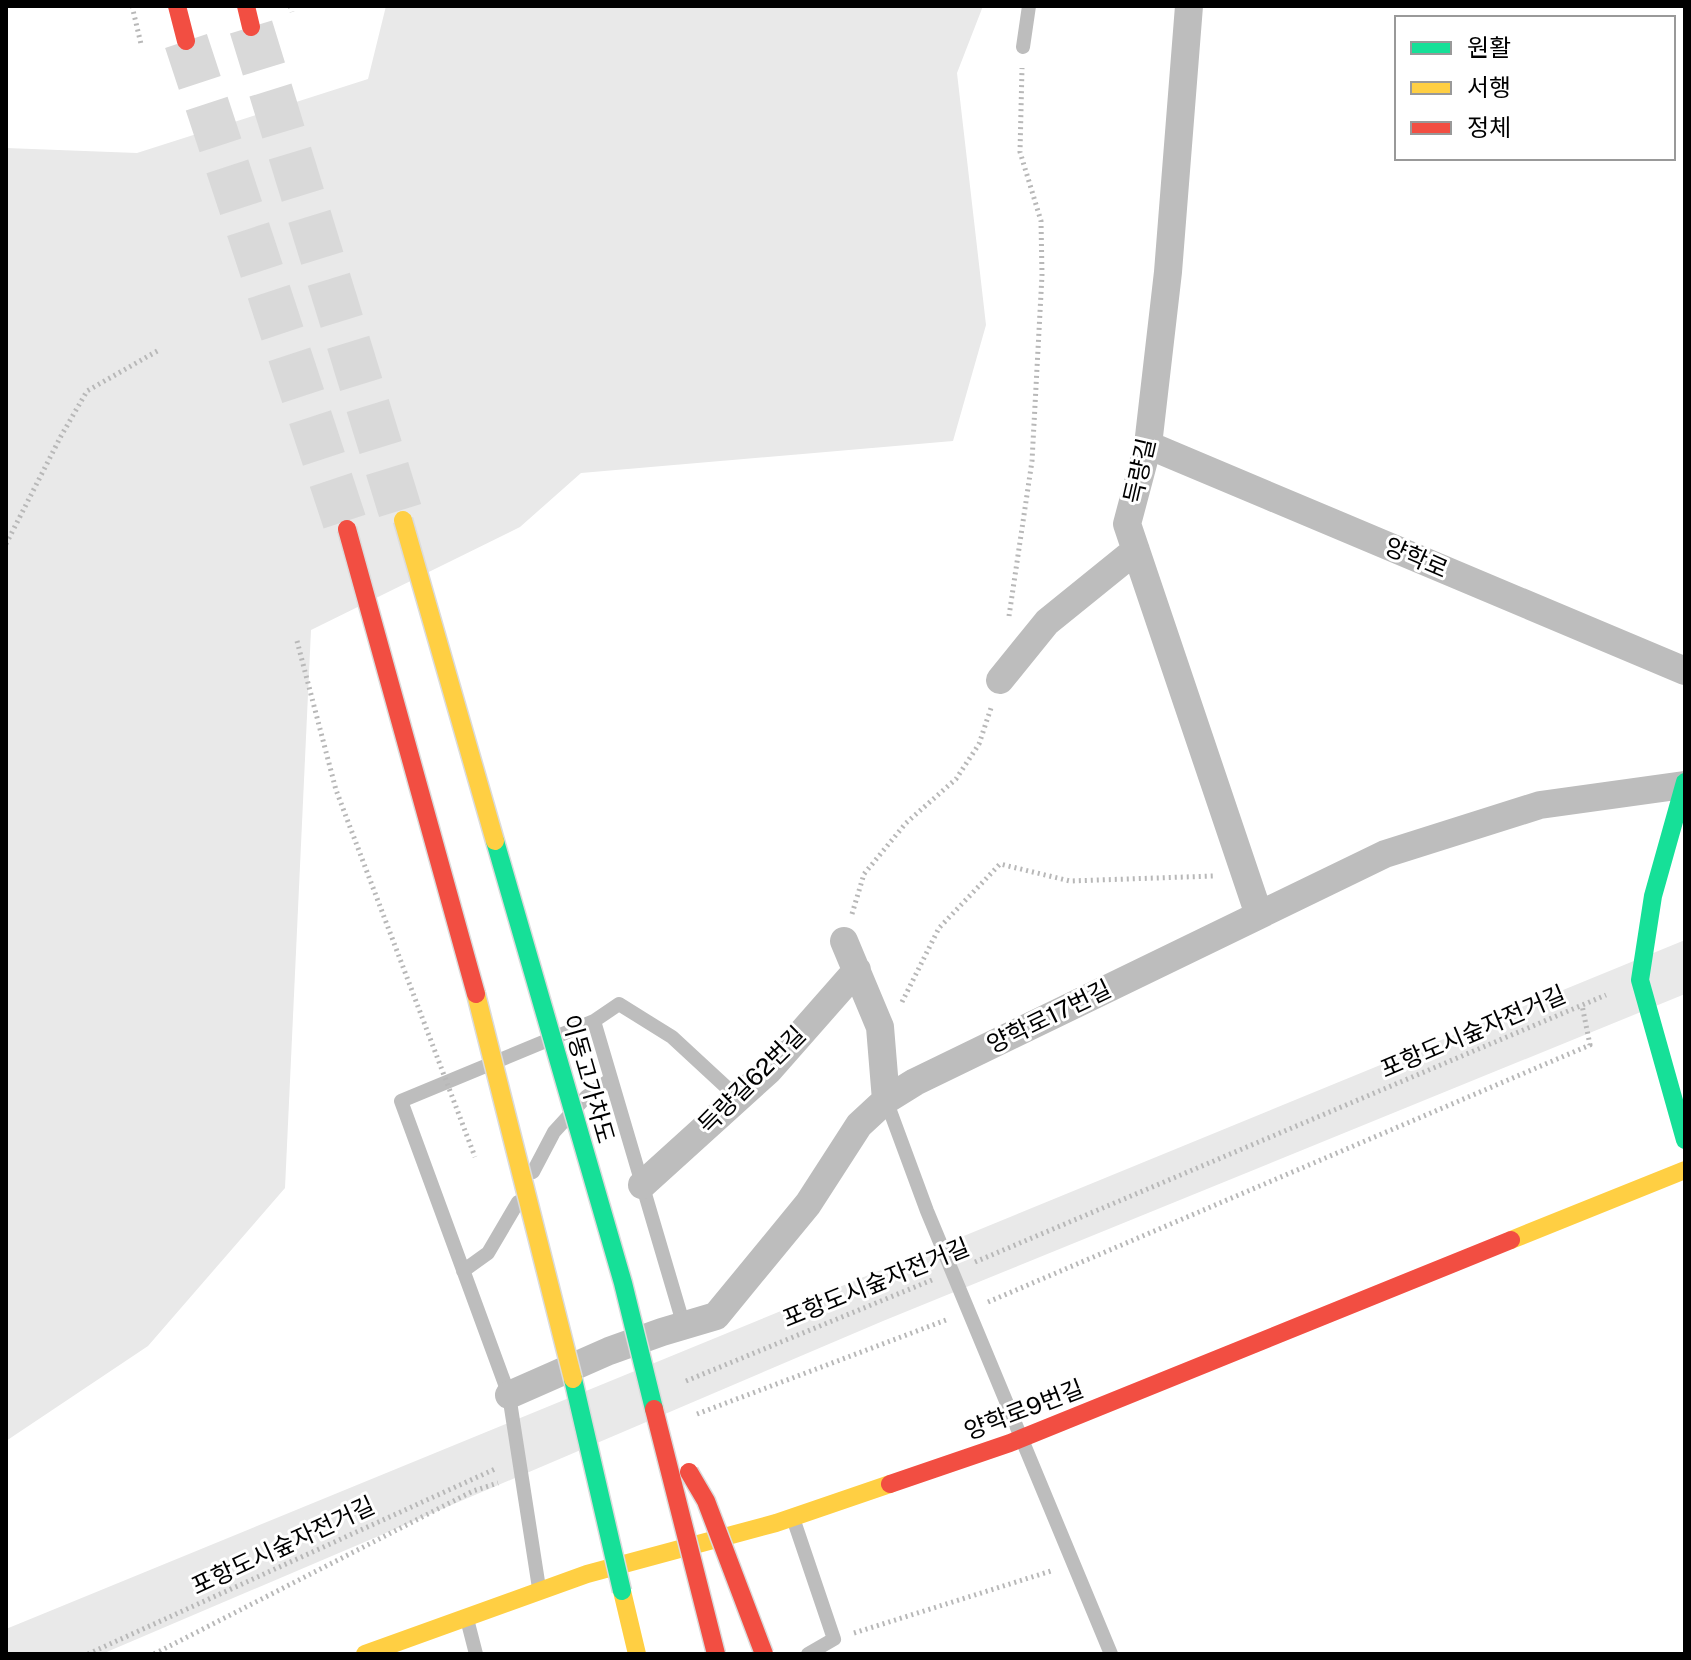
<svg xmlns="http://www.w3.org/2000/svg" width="1691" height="1660" viewBox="0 0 1691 1660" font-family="'Public Sans','Noto Sans KR',sans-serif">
	<rect width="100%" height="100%" fill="#fff"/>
	<path fill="#e9e9e9" d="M386,6h597l-26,67 29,252 -33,116 -372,32 -61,54 -209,103 -26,558 -137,158 -142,95v-1293l131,5 231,-74z
		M1685,940v54l-802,327 -781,333h-96v-25z"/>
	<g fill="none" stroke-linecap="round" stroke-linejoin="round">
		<path stroke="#d9d9d9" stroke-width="44" stroke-dasharray="44 22" stroke-linecap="butt" d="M251,27l152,493
			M186,41l161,488"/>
		<path stroke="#b8b8b8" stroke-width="5" stroke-dasharray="2 4" stroke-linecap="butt" d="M132,6l9,38
			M290,6l2,6
			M6,544l55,-108 26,-45 72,-41
			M1009,616l23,-155 10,-186 -1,-54 -21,-69 2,-84
			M852,914l12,-40 42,-51 50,-44 23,-35 12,-36
			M902,1002l37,-74 61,-64 70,17 143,-5
			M975,1262l631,-267
			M988,1302l602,-257 -8,-40
			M686,1381l246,-101
			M697,1414l249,-94
			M854,1633l197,-62
			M88,1654l407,-185
			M154,1654l319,-163 25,-8"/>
		<path stroke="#bdbdbd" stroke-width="14" d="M1023,47l6,-41
			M594,1021l25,-17 53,33 66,61
			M886,1100l41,111 184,443
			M533,1172l21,-40 32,-35 25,-18
			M463,1271l25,-18 30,-51
			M794,1521l40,118 -26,15
			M539,1588l-30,-193 -108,-294 193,-80 90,305
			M467,1619l9,35"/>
		<path stroke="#bdbdbd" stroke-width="28" d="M1189,6l-21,266 -20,173 -21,79 132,391
			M1148,445l537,226
			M1000,680l47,-58 89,-72
			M844,941l36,86 6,73
			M642,1185l127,-115 88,-100
			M509,1395l100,-44 53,-19 54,-16 92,-112 51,-79 27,-25 29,-18 470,-228 155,-49 144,-20"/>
		<path stroke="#16e098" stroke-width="18" d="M1685,782l-32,114 -13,84 45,160"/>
		<path stroke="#ffcf43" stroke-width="18" d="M1511,1240l174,-70
			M622,1591l15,63
			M365,1654l222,-80 189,-51 114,-39"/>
		<path stroke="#f24e42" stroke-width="18" d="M177,6l9,35
			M246,6l5,21
			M890,1484l120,-41 501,-203"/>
		<defs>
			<path id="fast-bridge" d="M495,841l128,442 31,126
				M573,1379l49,212"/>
			<path id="slow-bridge" d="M403,520l92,321
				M476,994l97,385"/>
			<path id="jam-bridge" d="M347,529l129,465
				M654,1409l62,245
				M689,1472l17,29 58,153"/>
		</defs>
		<use href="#fast-bridge" stroke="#dbdbdb" stroke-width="21" stroke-linecap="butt"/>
		<use href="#slow-bridge" stroke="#dbdbdb" stroke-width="21" stroke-linecap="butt"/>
		<use href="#jam-bridge" stroke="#dbdbdb" stroke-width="21" stroke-linecap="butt"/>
		<path stroke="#b8b8b8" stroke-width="5" stroke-dasharray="2 4" stroke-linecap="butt" d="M297,641l39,149 139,367"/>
		<use href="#fast-bridge" stroke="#16e098" stroke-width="18"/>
		<use href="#slow-bridge" stroke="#ffcf43" stroke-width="18"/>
		<use href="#jam-bridge" stroke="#f24e42" stroke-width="18"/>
	</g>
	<g text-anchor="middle" stroke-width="6" stroke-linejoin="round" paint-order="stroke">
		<g font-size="24" fill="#000" stroke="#fff">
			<text transform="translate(1140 471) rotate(-77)" y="8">득량길</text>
			<text transform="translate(1416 558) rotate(23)" y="8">양학로</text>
			<text transform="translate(1049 1017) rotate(-26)" y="8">양학로17번길</text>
			<text transform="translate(1473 1032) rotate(-23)" y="8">포항도시숲자전거길</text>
			<text transform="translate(588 1079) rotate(74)" y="8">이동고가차도</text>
			<text transform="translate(752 1080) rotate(-45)" y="8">득량길62번길</text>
			<text transform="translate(876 1283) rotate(-22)" y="8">포항도시숲자전거길</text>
			<text transform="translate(1024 1410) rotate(-21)" y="8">양학로9번길</text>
			<text transform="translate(283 1546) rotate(-25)" y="8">포항도시숲자전거길</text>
		</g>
	</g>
	<rect width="1691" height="1660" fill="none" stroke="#000000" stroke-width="16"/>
	<rect x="1395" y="16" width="280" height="144" fill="#ffffff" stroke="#999999" stroke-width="2"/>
	<rect x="1411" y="42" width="40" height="12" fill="#16e098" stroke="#999999" stroke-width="2"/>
	<text x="1467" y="56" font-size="24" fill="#000000">원활</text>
	<rect x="1411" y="82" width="40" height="12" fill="#ffcf43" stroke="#999999" stroke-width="2"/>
	<text x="1467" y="96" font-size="24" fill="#000000">서행</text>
	<rect x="1411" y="122" width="40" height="12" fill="#f24e42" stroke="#999999" stroke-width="2"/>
	<text x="1467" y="136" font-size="24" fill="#000000">정체</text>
</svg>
